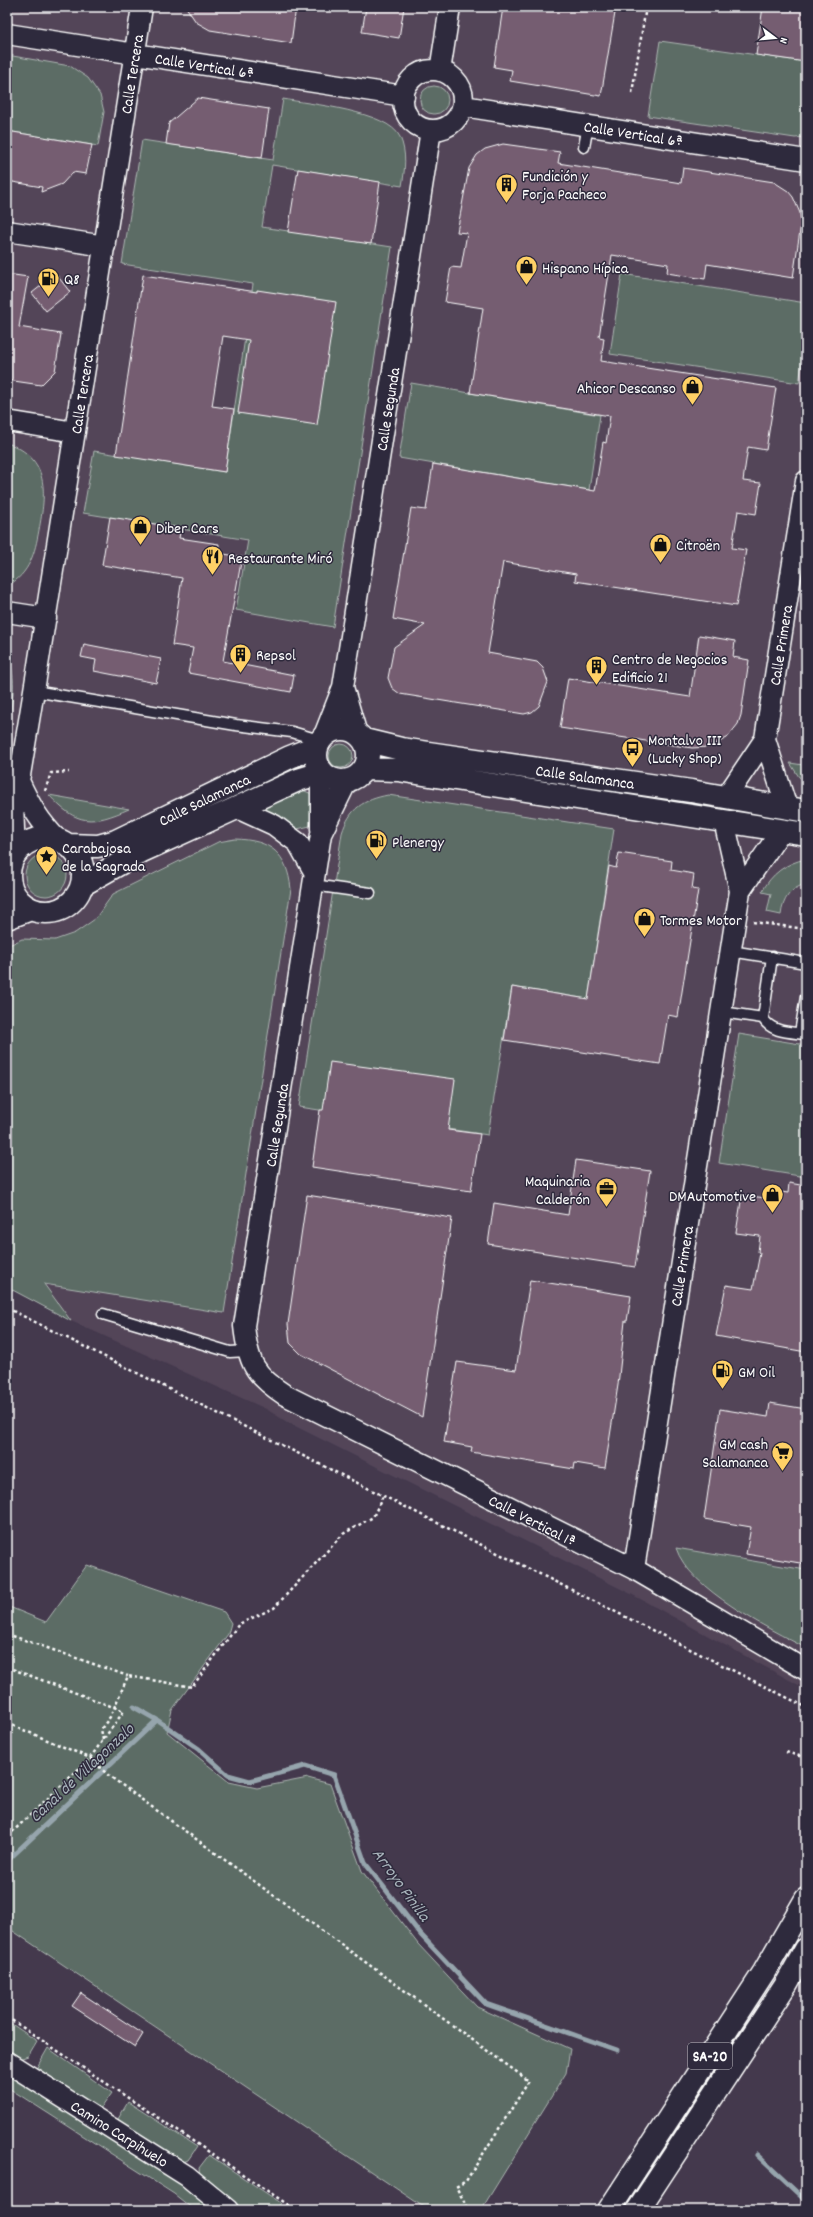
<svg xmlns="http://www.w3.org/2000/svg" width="813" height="2217" viewBox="0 0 813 2217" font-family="Dekko,sans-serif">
	<rect width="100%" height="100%" fill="#44394d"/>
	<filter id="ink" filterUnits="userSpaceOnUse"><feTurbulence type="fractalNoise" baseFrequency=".025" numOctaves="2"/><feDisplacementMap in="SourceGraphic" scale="8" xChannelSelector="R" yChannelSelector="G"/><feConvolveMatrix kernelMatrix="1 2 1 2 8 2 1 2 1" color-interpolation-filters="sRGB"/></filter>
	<g filter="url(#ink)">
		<path fill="#524458" d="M7,7h799v1682l-175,-95 -344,-172 -21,-13 -195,-88 -64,-33z"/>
		<path fill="#5b6c65" stroke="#adb6b2" d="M660,41l146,21v75l-11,1 -147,-22z
			M7,55l63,11 18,12 12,17 4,17 -6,34 -91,-15z
			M420 100a14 14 0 1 1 28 0a14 14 0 1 1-28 0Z
			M283,99c27,5 105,12 117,38 7,16 5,32 2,49l-130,-21 -10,62 130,20 -59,380 -97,-17 12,-70 -165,-27 11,-62 131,21 28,-188 -131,-20 20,-124 131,20z
			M622,274l184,29v35l-7,45 -189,-29z
			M411,383l189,32 -11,75 -190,-32z
			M7,443c43,15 39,50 32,87 -4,22 -9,44 -32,56z
			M7,652c11,29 5,51 0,81z
			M329 756a12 12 0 1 1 24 0a12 12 0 1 1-24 0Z
			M806,746v35l-7,-4 -9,-14 13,2z
			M300,789l12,5 2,8 -4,24 -17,4 -30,-21z
			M49,795l80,14c-37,16 -52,17 -80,-14z
			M388,795l226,34 -26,170 -76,-12 -24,148 -189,-28 43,-274c8,-25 21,-33 46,-38z
			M235,839c36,1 52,14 56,50l-67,424 -180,-29 27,37 -64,-34v-341l15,-7 33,1 20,-7 20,-14 18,-25 105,-52z
			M25 875a21 21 0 1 1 42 0a21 21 0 1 1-42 0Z
			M806,859v25c-16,4 -23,15 -25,31l-14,-3 4,-18 -9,-2c9,-18 24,-29 44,-33z
			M739,1034l67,11v132l-87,-14z
			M676,1548l130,22v78c-37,-19 -117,-59 -130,-100z
			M87,1565l137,47 7,11 -3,11 -56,76 -5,22 62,50 28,6 51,-10 22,6 32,87 56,73 59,63 93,42 -4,24 -85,137h-53l-421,-283v-321l39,16z
			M7,2021l30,20 -9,15 -9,3 -12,-5z
			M48,2048l64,45 -10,14 -6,2 -60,-40z
			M7,2074l175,108 34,28h-22l-20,-16 -167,-107z
			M128,2102l69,45 -9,13 -7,3 -58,-34 -5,-10z
			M209,2155l72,48 -5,7h-34l-42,-34 -1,-8z"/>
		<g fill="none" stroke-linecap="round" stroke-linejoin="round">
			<path stroke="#96a5ad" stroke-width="5" d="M134,1707l23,13 42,29 29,26 22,6 55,-15 29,9 31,88 56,72 65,69 131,46
				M7,1861l150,-141
				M757,2155l49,46"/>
		</g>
		<path fill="#745d71" stroke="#fff" d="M186,7h110l-5,36 -81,-13 -14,-8z
			M366,7h38l-5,31 -37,-6z
			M503,7h113l-15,89 -91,-15 2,-11 -18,-3z
			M763,7h43v55l-50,-7z
			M198,98l71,11 -7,49 -96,-14 3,-21z
			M7,131l85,14 -6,29 -13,-2 -11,12 -21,8 1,-5 -35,-6z
			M503,144l57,8 -2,11 123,20 2,-15 91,14 14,9 5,6 7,16 1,11 -8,54 -86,-14 -2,15 -38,-6 1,-9 -56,-9 -13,82 5,1 -3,23 175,27 -10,62 -18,-3 -5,34 18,2 -5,31 -18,-3 -6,37 14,2 -10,56 -161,-25 1,-7 -73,-12 -15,91 49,9 6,6 5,14 -9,24 -7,6 -8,2 -124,-20 -8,-6 -4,-10 6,-31 31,-22 -32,-6 18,-111 15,2 7,-46 162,27 8,-49 3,1 4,-27 -140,-23 13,-85 -38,-6 6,-35 10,1 6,-35 -10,-1 12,-64 8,-13 8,-6z
			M298,169l82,13 -9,62 -83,-12z
			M7,274l21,3 -9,50 42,7 -6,37 -14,14 -34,-5z
			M56,274l14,18 -24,19 -14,-18z
			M143,275l114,17v-2l79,12 -19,123 -79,-12 11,-73 -26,-4 -11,70 22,3 -9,63 -109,-17z
			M110,517l71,11 -2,10 40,6 -1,9 24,4 -19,104 71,14 -3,17 -103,-19 5,-25 -21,-3 10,-67 -80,-13z
			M699,635l36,6 -2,16 16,3 -8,55 -3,9 -11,14 -18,9 -17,1 -132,-20 8,-50 122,19z
			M84,644l77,15 -5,24 -62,-12 2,-11 -15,-3z
			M619,853l53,8 -1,9 23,4 -2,15 6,1 -20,127 -10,-2 -8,49 -156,-24 8,-53 76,12 21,-133 7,2z
			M330,1062l125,17 -7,51 32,4 -9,57 -159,-24 8,-57h3z
			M576,1160l74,11 -15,96 -147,-23 6,-41 74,12z
			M789,1183l17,3v166l-90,-16 10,-51 27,4 7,-36 -2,-1 2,-16 -24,-3 6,-38 24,3 2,-8 20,3z
			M307,1195l145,23 -30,199 -121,-63 -11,-11 -2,-19z
			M530,1280l101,16 -4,25h-2l-7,64 -13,83 -30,-5 -1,6 -103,-17 1,-5 -28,-5 13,-80 59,8z
			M770,1403l36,6v155l-60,-10 5,-27 -47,-8 16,-110 48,8z
			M81,1993l62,41 -8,13 -63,-41z"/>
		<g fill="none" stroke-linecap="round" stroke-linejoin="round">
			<defs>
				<path id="lane" d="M584,147l4,-22
					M34,691l202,34 56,7 27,8
					M313,885l57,8
					M731,951l75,12
					M772,957l-9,61c8,15 28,14 43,16
					M722,1012l41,6
					M800,1033l6,-36
					M103,1314l127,38 17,-1"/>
				<path id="street" d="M7,34l397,62
					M403 100a30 30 0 1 1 60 0a30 30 0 1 1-60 0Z
					M440,71l10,-64
					M463,106l343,54
					M7,231l98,15
					M7,421l68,11
					M7,612l39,6
					M343,687l13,44
					M325,733l18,-46 88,-557
					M765,739l22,69
					M19,781c11,24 20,40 39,59
					M347,781l-26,53 -77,492c4,36 10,49 41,69l349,174 172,101
					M726,797l39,-58 41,-258
					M239,809l35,16 24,18 17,30
					M321,829v-56
					M15,856l-2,-54 6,-21 17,-103 106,-671
					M740,891l41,-60
					M634,1569l106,-678 -16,-70
					M7,2062l180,114 41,34"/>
				<path id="primary" d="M316 755a26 26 0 1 1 52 0a26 26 0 1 1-52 0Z
					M364,740l37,9 290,42 115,20
					M365,769l33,1 408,64
					M9 875a37 37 0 1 1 74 0a37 37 0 1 1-74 0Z
					M67,845l31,1 18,-5 174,-84 25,-10
					M82,885l60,-34 156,-71 23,-7
					M7,918l24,-9"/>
				<path id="highway" d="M609,2210l155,-238 42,-73
					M638,2210l149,-227 19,-34"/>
			</defs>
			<use href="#lane" stroke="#fff" stroke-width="13"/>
			<use href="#street" stroke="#fff" stroke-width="23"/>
			<use href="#primary" stroke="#fff" stroke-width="25"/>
			<use href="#highway" stroke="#fff" stroke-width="25"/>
			<path stroke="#fff" stroke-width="2.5" stroke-dasharray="3 3" stroke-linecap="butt" d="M632,93l14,-86
				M45,791l6,-18 18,-1
				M753,922l53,7
				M7,1308l799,399
				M7,1634l121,42
				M7,1667l117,44 -34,47 -83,79
				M7,1723l83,35 18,17 421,306 -63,100 -10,6 13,23
				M103,1740l-2,-11 9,-12 18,-41 64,11 47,-63 35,-16 69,-74 30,-17 10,-21
				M786,1752l20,6
				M7,2017l289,193"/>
			<use href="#lane" stroke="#2f2a3d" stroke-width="10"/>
			<use href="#street" stroke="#2f2a3d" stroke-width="20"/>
			<use href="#primary" stroke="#2f2a3d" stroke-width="22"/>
			<use href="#highway" stroke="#2f2a3d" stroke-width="22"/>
		</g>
	</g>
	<defs>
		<symbol id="building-pin" viewBox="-11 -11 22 30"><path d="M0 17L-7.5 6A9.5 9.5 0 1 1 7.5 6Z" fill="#ffd166" stroke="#2f2a3d"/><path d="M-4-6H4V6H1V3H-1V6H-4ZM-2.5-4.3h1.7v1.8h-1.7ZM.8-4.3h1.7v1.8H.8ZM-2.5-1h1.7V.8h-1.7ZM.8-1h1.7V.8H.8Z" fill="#111"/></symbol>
		<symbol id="shop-pin" viewBox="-11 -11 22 30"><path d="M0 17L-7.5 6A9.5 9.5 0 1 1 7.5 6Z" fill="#ffd166" stroke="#2f2a3d"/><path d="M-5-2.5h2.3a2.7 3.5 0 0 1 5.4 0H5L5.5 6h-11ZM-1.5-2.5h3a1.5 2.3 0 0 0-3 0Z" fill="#111"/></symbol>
		<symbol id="fuel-pin" viewBox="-11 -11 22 30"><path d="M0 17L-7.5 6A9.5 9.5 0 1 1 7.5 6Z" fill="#ffd166" stroke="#2f2a3d"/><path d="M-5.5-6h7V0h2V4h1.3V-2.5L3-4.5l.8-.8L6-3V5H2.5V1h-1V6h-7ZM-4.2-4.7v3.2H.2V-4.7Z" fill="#111"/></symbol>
		<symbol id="restaurant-pin" viewBox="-11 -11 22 30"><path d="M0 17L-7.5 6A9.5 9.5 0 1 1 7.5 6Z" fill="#ffd166" stroke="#2f2a3d"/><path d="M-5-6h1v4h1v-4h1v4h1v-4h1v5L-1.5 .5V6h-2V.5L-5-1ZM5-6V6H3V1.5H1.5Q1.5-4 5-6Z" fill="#111"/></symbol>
		<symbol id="bus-pin" viewBox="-11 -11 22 30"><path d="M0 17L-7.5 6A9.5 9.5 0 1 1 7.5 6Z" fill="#ffd166" stroke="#2f2a3d"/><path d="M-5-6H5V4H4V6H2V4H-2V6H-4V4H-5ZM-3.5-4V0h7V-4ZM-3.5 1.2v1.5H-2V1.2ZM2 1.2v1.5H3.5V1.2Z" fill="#111"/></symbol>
		<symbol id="sight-pin" viewBox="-11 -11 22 30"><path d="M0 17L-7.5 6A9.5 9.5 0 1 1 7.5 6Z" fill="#ffd166" stroke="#2f2a3d"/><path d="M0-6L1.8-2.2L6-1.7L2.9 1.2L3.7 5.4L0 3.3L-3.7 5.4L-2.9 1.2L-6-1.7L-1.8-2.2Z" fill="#111"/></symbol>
		<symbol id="office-pin" viewBox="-11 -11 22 30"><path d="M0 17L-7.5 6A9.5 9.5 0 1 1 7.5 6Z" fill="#ffd166" stroke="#2f2a3d"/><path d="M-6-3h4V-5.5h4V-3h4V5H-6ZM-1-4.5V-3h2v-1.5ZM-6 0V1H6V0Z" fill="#111"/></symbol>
		<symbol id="supermarket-pin" viewBox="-11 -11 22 30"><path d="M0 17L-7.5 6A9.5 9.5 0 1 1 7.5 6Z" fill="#ffd166" stroke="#2f2a3d"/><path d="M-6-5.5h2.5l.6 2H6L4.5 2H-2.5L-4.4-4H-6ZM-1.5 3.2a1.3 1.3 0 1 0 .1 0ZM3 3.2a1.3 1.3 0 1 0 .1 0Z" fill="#111"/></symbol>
	</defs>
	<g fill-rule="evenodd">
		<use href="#building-pin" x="494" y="172" width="25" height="34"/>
		<use href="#shop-pin" x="514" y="254" width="25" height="34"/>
		<use href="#fuel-pin" x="36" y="266" width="25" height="34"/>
		<use href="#shop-pin" x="680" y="374" width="25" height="34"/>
		<use href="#shop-pin" x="128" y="514" width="25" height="34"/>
		<use href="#shop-pin" x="648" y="532" width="25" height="34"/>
		<use href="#restaurant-pin" x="200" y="544" width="25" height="34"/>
		<use href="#building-pin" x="228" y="642" width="25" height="34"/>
		<use href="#building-pin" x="584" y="654" width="25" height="34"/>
		<use href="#bus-pin" x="620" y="736" width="25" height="34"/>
		<use href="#fuel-pin" x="364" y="828" width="25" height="34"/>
		<use href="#sight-pin" x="34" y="844" width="25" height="34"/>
		<use href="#shop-pin" x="632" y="906" width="25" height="34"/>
		<use href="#office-pin" x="594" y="1176" width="25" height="34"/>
		<use href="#shop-pin" x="760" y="1182" width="25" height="34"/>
		<use href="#fuel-pin" x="710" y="1358" width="25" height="34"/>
		<use href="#supermarket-pin" x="770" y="1440" width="25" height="34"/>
	</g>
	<g text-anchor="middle" stroke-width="3" stroke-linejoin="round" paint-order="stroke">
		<rect fill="#2f2a3d" stroke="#c1bfc5" stroke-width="1" x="688" y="2043" width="44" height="26" rx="3"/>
		<g font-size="15" font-weight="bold" fill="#fff">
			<text x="710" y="2061">SA-20</text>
		</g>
		<g font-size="16" fill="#fff" stroke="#2f2a3d">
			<text transform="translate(205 65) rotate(9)" y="6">Calle Vertical 6ª</text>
			<text transform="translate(131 74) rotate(-81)" y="6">Calle Tercera</text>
			<text transform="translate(634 133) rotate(9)" y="6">Calle Vertical 6ª</text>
			<text transform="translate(81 394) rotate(-81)" y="6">Calle Tercera</text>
			<text transform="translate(387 409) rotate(-81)" y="6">Calle Segunda</text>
			<text transform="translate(780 645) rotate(-81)" y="6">Calle Primera</text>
			<text transform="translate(585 776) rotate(8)" y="6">Calle Salamanca</text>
			<text transform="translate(204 799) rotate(-26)" y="6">Calle Salamanca</text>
			<text transform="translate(276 1125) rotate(-81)" y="6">Calle Segunda</text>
			<text transform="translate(681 1266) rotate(-81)" y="6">Calle Primera</text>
			<text transform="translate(533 1520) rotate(27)" y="6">Calle Vertical 1ª</text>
			<text transform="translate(120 2133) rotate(32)" y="6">Camino Carpihuelo</text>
		</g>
		<g font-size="16" fill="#fff" stroke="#2f2a3d" text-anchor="start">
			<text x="522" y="181">Fundición y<tspan x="522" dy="18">Forja Pacheco</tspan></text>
			<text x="542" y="273">Hispano Hípica</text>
			<text x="64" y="284">Q8</text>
			<text x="676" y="393" text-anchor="end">Ahicor Descanso</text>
			<text x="156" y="533">Diber Cars</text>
			<text x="676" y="550">Citroën</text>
			<text x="228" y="563">Restaurante Miró</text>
			<text x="256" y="660">Repsol</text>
			<text x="612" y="664">Centro de Negocios<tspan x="612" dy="18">Edificio 21</tspan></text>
			<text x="648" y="745">Montalvo III<tspan x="648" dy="18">(Lucky Shop)</tspan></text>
			<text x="392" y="847">Plenergy</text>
			<text x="62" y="853">Carabajosa<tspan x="62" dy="18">de la Sagrada</tspan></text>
			<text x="660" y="925">Tormes Motor</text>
			<text x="590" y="1186" text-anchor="end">Maquinaria<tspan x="590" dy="18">Calderón</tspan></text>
			<text x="756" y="1201" text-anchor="end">DMAutomotive</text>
			<text x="738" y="1377">GM Oil</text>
			<text x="768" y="1449" text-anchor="end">GM cash<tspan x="768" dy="18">Salamanca</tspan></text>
		</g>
		<g font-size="17" font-style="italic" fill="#a8b4bb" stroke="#2f2a3d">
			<text transform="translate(81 1772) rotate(-43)" y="6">Canal de Villagonzalo</text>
			<text transform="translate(402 1884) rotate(54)" y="6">Arroyo Pinilla</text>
		</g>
	</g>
	<rect width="813" height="2217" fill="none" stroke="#2f2a3d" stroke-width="24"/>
	<rect x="12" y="12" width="789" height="2193" fill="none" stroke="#fff" stroke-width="1.5" filter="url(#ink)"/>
	<g transform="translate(775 38) rotate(106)" stroke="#2f2a3d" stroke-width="3" paint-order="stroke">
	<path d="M0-3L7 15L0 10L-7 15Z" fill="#ffffff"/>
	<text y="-6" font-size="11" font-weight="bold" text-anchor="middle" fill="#ffffff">N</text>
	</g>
</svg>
